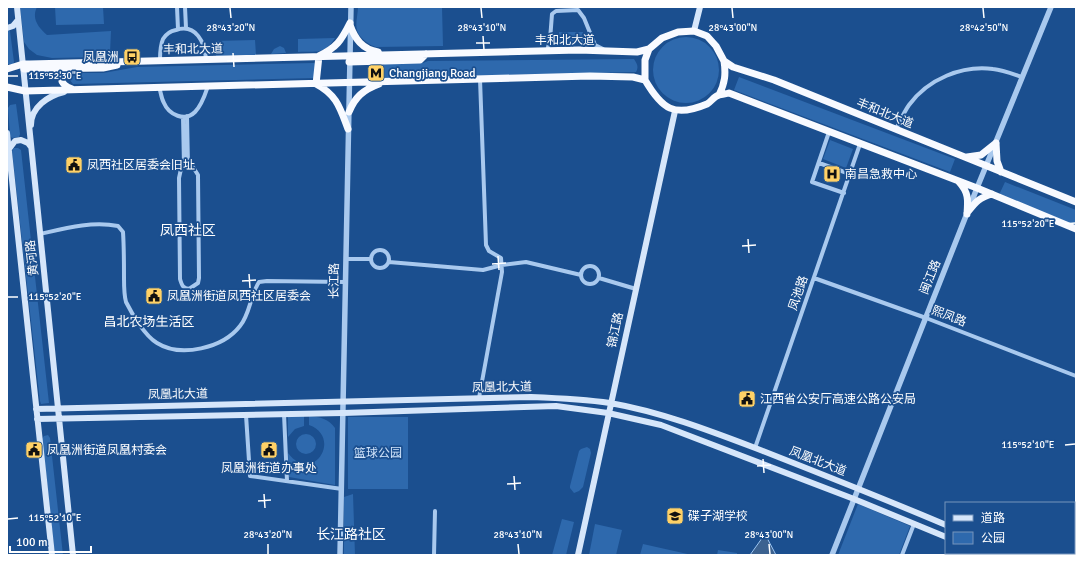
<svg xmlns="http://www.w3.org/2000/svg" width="1083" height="562" viewBox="0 0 1083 562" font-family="Signika,'Noto Sans SC',sans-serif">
	<rect width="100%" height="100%" fill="#1b4f8f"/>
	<path fill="#2e69ad" d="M20,7h17c-6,12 2,21 10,28l64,-4 -1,22 -10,4 -48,1 -15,-3 -8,-6 -5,-7z
		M55,7h48l1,17 -48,1z
		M358,7h84l1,39 -67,1c-7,-2 -17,-9 -19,-17 -2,-6 1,-16 1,-23z
		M7,29l3,2 4,31 -1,2h-6z
		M559,32h24v11h-24z
		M653 70a33 33 0 1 1 66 0a33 33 0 1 1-66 0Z
		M335,38c-11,17 -18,13 -37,14v-13z
		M255,40l1,15 -40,1 -1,-15z
		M280,46l4,2 2,5 -15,1 3,-5z
		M634,59c3,5 5,7 2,13l-251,6 -6,-6 1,-4 7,-6 36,1 5,-2z
		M314,63l3,2 -1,13 -243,6 -4,-5 4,-6h30l34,-6z
		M739,77l216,82 -5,13 -216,-82z
		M16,104l4,30 -1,3 -7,1 -2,-2 -2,-28 2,-3z
		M830,140l23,9 -7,19 -23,-9z
		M14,148h4l3,2 28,253 -8,1 -1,-3 -28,-250z
		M1005,182l71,28v16l-77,-31z
		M304,416v10l-9,3 -7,8v-20z
		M309,416c11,1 20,3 26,12v57l-46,-8 -1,-24c25,33 55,-16 21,-28z
		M348,417h60v72h-60z
		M296 444a10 10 0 1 1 20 0a10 10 0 1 1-20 0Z
		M48,435l2,3 13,117h-8l-13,-116 2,-3z
		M587,447l3,2 1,4 -8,34 -4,4 -5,2 -4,-5v-2l9,-35 2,-2z
		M353,494l2,61h-11v-58z
		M858,504l52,22 -11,29h-61z
		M562,519l12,3 -8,33h-14z
		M595,524l27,6 -6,25h-27z
		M643,544l49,11h-52z
		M718,550l19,3v2h-20z"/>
	<path fill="#3c6290" stroke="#9cc4f0" d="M765,534l11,21h-26z"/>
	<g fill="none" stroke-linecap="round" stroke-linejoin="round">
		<path stroke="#a9c9ee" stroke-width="4" d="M177,7l1,22
			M185,7l1,21
			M547,51l3,-11 2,-26 4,-3 22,-1 6,8 11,27 8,4
			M160,60c0,-7 0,-14 3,-21 3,-5 8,-8 13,-9 20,-7 29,13 30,29
			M159,87c2,5 2,11 5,16 5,12 21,19 31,9 7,-7 10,-17 13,-26
			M187,116l1,50
			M183,117l1,49
			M896,129c4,-8 8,-17 13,-24 19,-26 53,-40 84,-36 10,1 20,5 29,8
			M829,132l-17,50 32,11
			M819,163l31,11
			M184,166l9,1 5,8 1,103 -1,5 -9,6c-6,-1 -7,-3 -9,-10l-1,-101 2,-9z
			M40,234c26,-6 52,-13 78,-8l5,6c1,15 1,30 1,46 0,7 0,17 2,24 6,12 19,34 31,41 24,15 66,5 83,-17 10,-12 10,-30 19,-44l8,-1 78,1
			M371 259a9 9 0 1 1 18 0a9 9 0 1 1-18 0Z
			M346,259h25
			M389,262l94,8 19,-5 24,-3 55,13
			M581 275a9 9 0 1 1 18 0a9 9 0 1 1-18 0Z
			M599,278l37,11
			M814,278l112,40 150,58
			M479,398l23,-126 -1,-14 -12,-7 -3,-6 -6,-166
			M284,414l3,67
			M246,415l4,61 92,13
			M755,448l105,-304
			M434,555l1,-44
			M902,555l12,-31"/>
		<path stroke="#a9c9ee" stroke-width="5.5" d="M340,555l11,-548
			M832,555l145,-367 74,-181"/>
		<path stroke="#d6e6fa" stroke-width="6" d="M17,7l56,548
			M7,28l6,-2 5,-6
			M694,31l6,-24
			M31,125c0,-18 17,-29 33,-33
			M7,133l45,422
			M9,149l6,-8 6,-1 7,3 3,4
			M36,409l495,-12c26,1 52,2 79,6 52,9 103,29 153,48 61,24 122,48 183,74
			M37,419l306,-6 213,-7 52,7 53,12 193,74 92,38
			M985,553l5,2
			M1013,553l5,2
			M578,555l97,-444"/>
		<path stroke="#f8faff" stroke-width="7" d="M350,25c5,14 12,24 28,27
			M349,62l71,-2 6,-6
			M72,68c-14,7 -14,15 0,21
			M7,69l16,-5h7l549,-14 58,2 12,-3 13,-11 16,-6 16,-1 13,5 9,10 8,15 9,6 41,13 302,122
			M24,69l79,-1 14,-3
			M645,80v-20l4,-11
			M7,87l18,4 565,-15 43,1 12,3c17,29 29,38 62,24 4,-2 7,-8 12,-9 3,-1 7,-1 10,-2l248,95 99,41
			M719,95c6,-12 7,-21 5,-34
			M349,112c6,-15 14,-22 30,-28
			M348,129c-8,-21 -11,-34 -32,-45l3,-28c18,-9 22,-15 31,-33
			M996,143l1,18 4,11
			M967,157l14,-2 15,-12
			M959,182c10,11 9,18 8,32
			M967,213c8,-10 11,-15 25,-19"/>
	</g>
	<path fill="none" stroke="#fff" stroke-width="1.5" d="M230,8l1,10M481,8l1,10M732,8l1,10M983,8l1,10M483,36l1,14M476,43h14M233,53l1,14M227,61l14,-1M8,76h10M1065,224l10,-1M748,239l1,14M742,246l14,-1M498,256l1,14M492,264l14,-1M249,274l1,14M242,281l14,-1M8,297h10M1065,445l10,-1M763,459l1,14M757,466l14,-1M514,476l1,14M507,484l14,-1M264,494l1,14M258,501l13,-1M8,519l10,-1M268,544v10M518,544l1,10M769,544l1,10"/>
	<defs>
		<symbol id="bus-square" viewBox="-11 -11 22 22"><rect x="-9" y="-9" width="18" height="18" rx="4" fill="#ffd166" stroke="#1b4f8f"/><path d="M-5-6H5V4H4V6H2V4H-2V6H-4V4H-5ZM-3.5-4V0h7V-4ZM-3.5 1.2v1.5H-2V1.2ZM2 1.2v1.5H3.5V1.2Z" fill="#111"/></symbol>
		<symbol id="metro-square" viewBox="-11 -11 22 22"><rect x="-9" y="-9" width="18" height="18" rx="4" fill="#ffd166" stroke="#1b4f8f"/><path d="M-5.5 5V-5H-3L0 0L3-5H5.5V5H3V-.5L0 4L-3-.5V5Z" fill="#111"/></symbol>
		<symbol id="civic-square" viewBox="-11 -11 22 22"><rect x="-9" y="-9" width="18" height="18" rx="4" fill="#ffd166" stroke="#1b4f8f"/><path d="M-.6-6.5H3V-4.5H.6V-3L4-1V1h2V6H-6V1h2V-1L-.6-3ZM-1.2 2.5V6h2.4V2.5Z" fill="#111"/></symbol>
		<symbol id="hospital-square" viewBox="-11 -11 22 22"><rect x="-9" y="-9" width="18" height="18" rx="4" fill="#ffd166" stroke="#1b4f8f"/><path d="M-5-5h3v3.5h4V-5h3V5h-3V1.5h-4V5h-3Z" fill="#111"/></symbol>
		<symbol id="school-square" viewBox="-11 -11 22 22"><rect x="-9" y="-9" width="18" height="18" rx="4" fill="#ffd166" stroke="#1b4f8f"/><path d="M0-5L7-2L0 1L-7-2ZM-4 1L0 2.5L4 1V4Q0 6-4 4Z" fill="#111"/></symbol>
	</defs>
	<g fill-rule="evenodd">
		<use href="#bus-square" x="122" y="47" width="20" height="20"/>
		<use href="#metro-square" x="366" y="63" width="20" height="20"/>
		<use href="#civic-square" x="64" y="155" width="20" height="20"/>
		<use href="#hospital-square" x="822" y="164" width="20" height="20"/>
		<use href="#civic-square" x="144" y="286" width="20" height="20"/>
		<use href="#civic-square" x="737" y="389" width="20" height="20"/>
		<use href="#civic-square" x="24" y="440" width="20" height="20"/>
		<use href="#civic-square" x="259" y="440" width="20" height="20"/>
		<use href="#school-square" x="665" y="506" width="20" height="20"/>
	</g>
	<g text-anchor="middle" stroke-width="3.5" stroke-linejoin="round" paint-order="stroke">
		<g font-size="12" fill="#fff" stroke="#1b4f8f">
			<text x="565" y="44">丰和北大道</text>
			<text transform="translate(193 49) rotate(-1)" y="4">丰和北大道</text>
			<text transform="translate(885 113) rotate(22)" y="4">丰和北大道</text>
			<text transform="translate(32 258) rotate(-96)" y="4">黄河路</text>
			<text transform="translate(930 277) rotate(-68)" y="4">闽江路</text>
			<text transform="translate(334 281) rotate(-89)" y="4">长江路</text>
			<text transform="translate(798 293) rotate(-71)" y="4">凤池路</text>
			<text transform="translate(949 316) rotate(21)" y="4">熙凤路</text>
			<text transform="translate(615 330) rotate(-78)" y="4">锦江路</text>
			<text transform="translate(502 387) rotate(-1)" y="4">凤凰北大道</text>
			<text transform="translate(178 394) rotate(-1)" y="4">凤凰北大道</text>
			<text transform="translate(818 461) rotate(21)" y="4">凤凰北大道</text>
		</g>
		<g font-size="12" fill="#fff" stroke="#1b4f8f" text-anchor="start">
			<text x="119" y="61" text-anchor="end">凤凰洲</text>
			<text x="389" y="77">Changjiang Road</text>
			<text x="87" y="169">凤西社区居委会旧址</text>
			<text x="845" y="178">南昌急救中心</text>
			<text x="167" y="300">凤凰洲街道凤西社区居委会</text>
			<text x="760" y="403">江西省公安厅高速公路公安局</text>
			<text x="47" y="454">凤凰洲街道凤凰村委会</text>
			<text x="269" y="472" text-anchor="middle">凤凰洲街道办事处</text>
			<text x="688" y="520">碟子湖学校</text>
		</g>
		<g font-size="12" fill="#cfe3fa" stroke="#1b4f8f">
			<text x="378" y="457">篮球公园</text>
		</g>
		<g font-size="13" fill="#fff" stroke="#1b4f8f">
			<text x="149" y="326">昌北农场生活区</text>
		</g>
		<g font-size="14" fill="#fff" stroke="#1b4f8f">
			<text x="188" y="235">凤西社区</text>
			<text x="351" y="539">长江路社区</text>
		</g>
	</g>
	<g font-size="10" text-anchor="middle" fill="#fff" stroke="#1b4f8f" stroke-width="3.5" stroke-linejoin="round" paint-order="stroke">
		<text x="231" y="31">28°43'20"N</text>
		<text x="482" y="31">28°43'10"N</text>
		<text x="733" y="31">28°43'00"N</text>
		<text x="984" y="31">28°42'50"N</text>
		<text x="55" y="79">115°52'30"E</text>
		<text x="1028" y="227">115°52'20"E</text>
		<text x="55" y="300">115°52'20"E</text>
		<text x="1028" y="448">115°52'10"E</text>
		<text x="55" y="521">115°52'10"E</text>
		<text x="268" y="538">28°43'20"N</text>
		<text x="518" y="538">28°43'10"N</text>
		<text x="769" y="538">28°43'00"N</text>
	</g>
	<rect width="1083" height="562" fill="none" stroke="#ffffff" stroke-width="16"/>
	<rect x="945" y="502" width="130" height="52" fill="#1b4f8f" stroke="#7695bc"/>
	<rect x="953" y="515" width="20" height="6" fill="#d6e6fa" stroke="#7695bc"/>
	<text x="981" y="522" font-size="12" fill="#ffffff">道路</text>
	<rect x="953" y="532" width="20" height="12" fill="#2e69ad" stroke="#7695bc"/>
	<text x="981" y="542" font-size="12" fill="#ffffff">公园</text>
	<path d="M10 546v6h81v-6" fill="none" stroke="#ffffff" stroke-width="2"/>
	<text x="16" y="546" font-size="12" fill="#ffffff" stroke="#1b4f8f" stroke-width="3" paint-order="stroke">100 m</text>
</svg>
